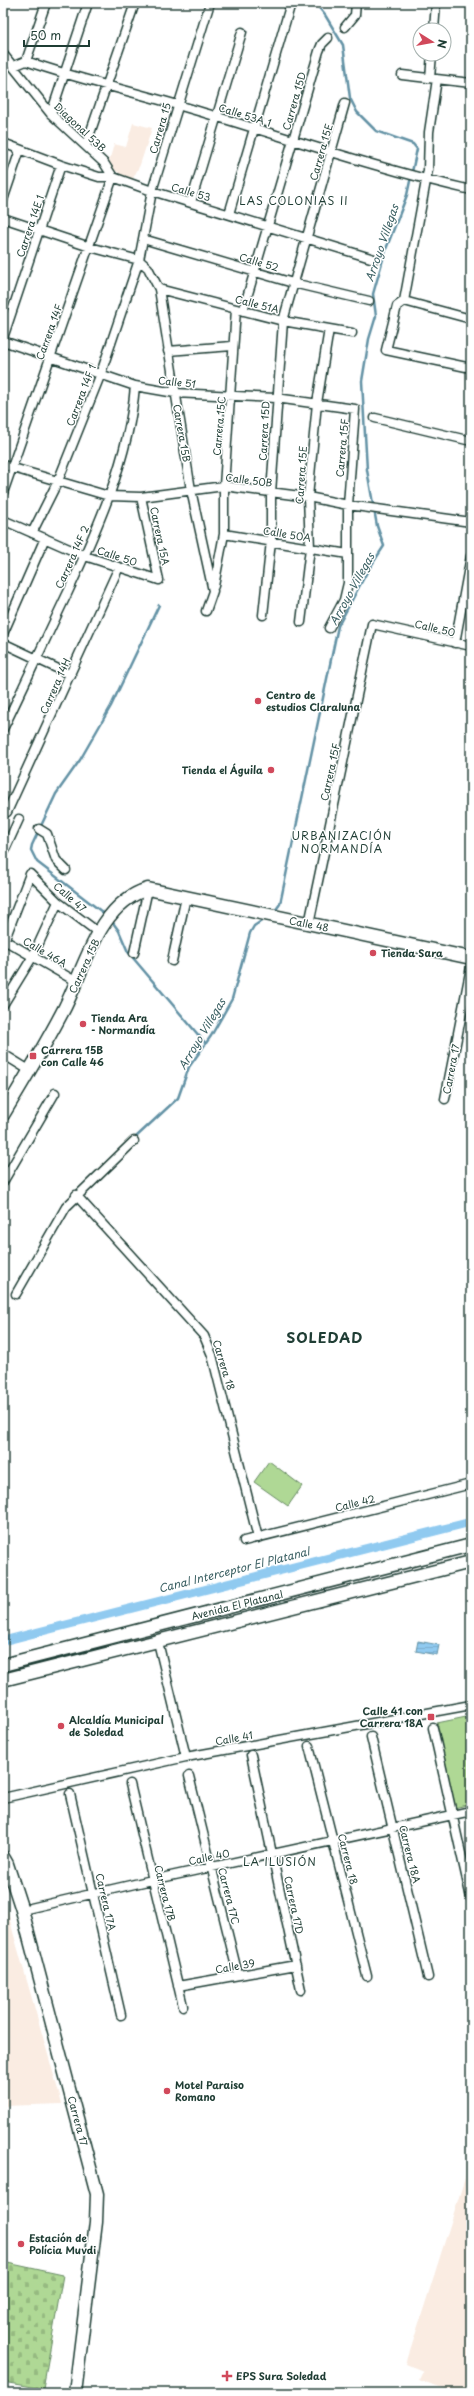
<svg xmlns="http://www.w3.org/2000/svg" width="474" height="2396" viewBox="0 0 474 2396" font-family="'Playpen Sans',sans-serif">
	<defs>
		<pattern id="cemetery-stones" width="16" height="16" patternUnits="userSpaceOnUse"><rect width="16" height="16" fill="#afd895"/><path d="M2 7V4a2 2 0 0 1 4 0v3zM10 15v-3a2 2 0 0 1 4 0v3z" fill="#96ba81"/></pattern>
		<pattern id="water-rules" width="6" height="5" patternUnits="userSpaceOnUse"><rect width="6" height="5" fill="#90caf0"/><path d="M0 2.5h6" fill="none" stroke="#7caece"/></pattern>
	</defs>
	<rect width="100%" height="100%" fill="#fff"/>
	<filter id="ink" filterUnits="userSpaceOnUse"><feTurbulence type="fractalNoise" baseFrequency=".025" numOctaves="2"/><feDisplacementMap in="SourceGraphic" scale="8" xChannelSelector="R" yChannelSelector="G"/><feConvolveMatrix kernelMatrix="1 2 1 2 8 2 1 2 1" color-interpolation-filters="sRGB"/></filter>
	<g filter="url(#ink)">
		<path fill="#faece2" d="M133,123l19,5 -12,37 -9,17 -23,-17 6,-21 12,3z
			M3,1891l10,41 49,172 -59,2z
			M471,2159v234h-13l-39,-13 4,-9 -17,-7z"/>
		<path fill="#afd895" stroke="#678a64" d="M269,1461l33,25 -14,20 -34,-24z
			M471,1716v88l-17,4 -17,-85z"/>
		<path fill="url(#cemetery-stones)" stroke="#678a64" d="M3,2262l60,13 -20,114 -40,-7z"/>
		<path fill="url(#water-rules)" stroke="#6392a5" d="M418,1641l21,4 -2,10 -21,-4z"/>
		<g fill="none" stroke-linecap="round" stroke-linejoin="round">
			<path stroke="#6392a5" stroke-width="2.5" d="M275,911l5,-7 58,-278 29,-54 17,-26 -7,-20 -10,-56 -5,-89 7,-42 7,-23 -3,-22 13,-45 21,-54 10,-46 -4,-5 -37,-13 -19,-19 -7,-14 -7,-53 -18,-30 -10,-12
				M106,915l-69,-53 -6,-12 1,-5 24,-51 24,-34 31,-54 48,-101
				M111,920l8,11 9,21 78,92
				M136,1137l42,-39 11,-31 22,-31 21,-37 18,-66 4,-7 12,-8"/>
			<path stroke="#90caf0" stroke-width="9" d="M3,1641l468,-119"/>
			<defs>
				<path id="street" d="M345,27l10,-12 1,-12
					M434,30l2,-27
					M3,54l48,60 53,49 9,14 -110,316
					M26,61l20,-58
					M14,66l12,-5c57,20 114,32 172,50 91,27 180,58 273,79
					M402,75l69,8
					M430,78l2,-24
					M437,79l-8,53 -1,38 -24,131 -7,5 -11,44 85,18
					M51,114l37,-111
					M3,143l58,22 38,12h14l39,14 222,68
					M86,145l49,-142
					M3,200l17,-50
					M191,202l51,-170
					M229,214l62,-211
					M3,218l87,29 49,13 9,8 11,21 32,201 22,101 -7,20
					M143,239l150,44 76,18
					M159,289l124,32 69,12
					M404,301l67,18
					M243,311l76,-260 3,-7 6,-6
					M3,338l58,-173
					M3,341l132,45 40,7 101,5 79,11 -7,96v78l-4,17 -15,28
					M168,351l64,-5
					M375,418l96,23
					M3,465l106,31 32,1 83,-11 84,11 40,8 123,17
					M141,497l18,83
					M3,520l82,36 74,24
					M32,533l26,-52 42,-105 39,-116 13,-69 58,-188
					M224,534l124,20
					M214,586l10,-52v-48l12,-177
					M263,615l8,-74v-48l12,-172 62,-218
					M301,622l9,-74 -2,-51 9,-94 12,-74
					M3,634l42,-96
					M3,643l68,32
					M455,643l16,-87
					M3,729c22,-45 43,-91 65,-137 30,-65 61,-133 67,-206
					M7,812l112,-245
					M39,829l8,5 9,26 10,10
					M3,854l16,-35
					M309,924l63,-300 99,22
					M4,940l73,42
					M3,944l27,-70 28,28 41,31
					M134,953l14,-64
					M172,961l14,-64
					M3,1005l30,-49 25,-54
					M3,1054l26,16
					M445,1099l26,-132
					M3,1182l52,-89
					M76,1195l128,141 8,19 46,183
					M16,1294l50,-87 68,-66
					M244,1541l227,-57
					M158,1642l28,115
					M433,1728l38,170
					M371,1737l57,240
					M309,1746l58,230
					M251,1755l50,235
					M189,1776l49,199
					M130,1784l53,222
					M70,1794l51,221
					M3,1798l183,-41 285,-52
					M22,1910l130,-30 319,-69
					M178,1986l118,-21"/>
				<path id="secondary" d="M3,1115c21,-35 43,-71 62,-108 20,-40 34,-104 83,-118l323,69
					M3,1665l468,-120
					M3,1680l468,-118
					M3,1857l4,7 15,46 75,284 -1,28 -21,171"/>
			</defs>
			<use href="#street" stroke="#1f3d34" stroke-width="11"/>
			<use href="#secondary" stroke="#1f3d34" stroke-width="15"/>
			<use href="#street" stroke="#fff" stroke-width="8"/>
			<use href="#secondary" stroke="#fff" stroke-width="12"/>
		</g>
	</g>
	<g fill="#d1495b" stroke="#fff" stroke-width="1.5">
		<circle cx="258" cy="701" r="4"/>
		<circle cx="271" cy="770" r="4"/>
		<circle cx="373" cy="953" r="4"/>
		<circle cx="83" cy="1024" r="4"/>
		<rect x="29" y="1052" width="8" height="8" rx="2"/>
		<rect x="427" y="1713" width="8" height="8" rx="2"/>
		<circle cx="61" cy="1726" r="4"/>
		<circle cx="167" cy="2091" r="4"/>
		<circle cx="21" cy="2244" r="4"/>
		<path d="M225 2370h4v4h4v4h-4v4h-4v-4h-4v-4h4z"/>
	</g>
	<g text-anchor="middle" stroke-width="3" stroke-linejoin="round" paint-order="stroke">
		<g font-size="10" fill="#1f3d34" stroke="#fff">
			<text transform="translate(294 101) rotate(-74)" y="4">Carrera 15D</text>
			<text transform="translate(245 115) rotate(17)" y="4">Calle 53A 1</text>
			<text transform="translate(80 127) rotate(43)" y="4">Diagonal 53B</text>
			<text transform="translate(160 128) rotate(-74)" y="4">Carrera 15</text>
			<text transform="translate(321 152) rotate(-74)" y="4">Carrera 15E</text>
			<text transform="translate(191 192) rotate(16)" y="4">Calle 53</text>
			<text transform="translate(30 226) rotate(-71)" y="4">Carrera 14E 1</text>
			<text transform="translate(259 262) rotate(16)" y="4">Calle 52</text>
			<text transform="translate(257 304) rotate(14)" y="4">Calle 51A</text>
			<text transform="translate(49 332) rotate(-70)" y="4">Carrera 14F</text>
			<text transform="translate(177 382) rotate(6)" y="4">Calle 51</text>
			<text transform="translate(81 395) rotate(-69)" y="4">Carrera 14F 1</text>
			<text transform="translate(219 426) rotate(-85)" y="4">Carrera 15C</text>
			<text transform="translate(264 431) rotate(-87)" y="4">Carrera 15D</text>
			<text transform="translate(182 433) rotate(80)" y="4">Carrera 15B</text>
			<text transform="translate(342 448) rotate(-85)" y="4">Carrera 15F</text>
			<text transform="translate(301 475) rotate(-86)" y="4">Carrera 15E</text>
			<text transform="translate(249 480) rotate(7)" y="4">Calle 50B</text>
			<text transform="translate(287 534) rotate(9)" y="4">Calle 50A</text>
			<text transform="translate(160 536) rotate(78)" y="4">Carrera 15A</text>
			<text transform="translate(117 556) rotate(18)" y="4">Calle 50</text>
			<text transform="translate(72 557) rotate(-66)" y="4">Carrera 14F 2</text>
			<text transform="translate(435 628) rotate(13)" y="4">Calle 50</text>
			<text transform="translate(55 686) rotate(-66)" y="4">Carrera 14H</text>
			<text transform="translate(330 772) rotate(-78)" y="4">Carrera 15F</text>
			<text transform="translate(70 897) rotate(41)" y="4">Calle 47</text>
			<text transform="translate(309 924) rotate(11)" y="4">Calle 48</text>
			<text transform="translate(45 952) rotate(30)" y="4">Calle 46A</text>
			<text transform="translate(84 966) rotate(-65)" y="4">Carrera 15B</text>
			<text transform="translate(451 1069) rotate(-79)" y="4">Carrera 17</text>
			<text transform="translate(224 1365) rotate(73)" y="4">Carrera 18</text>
			<text transform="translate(355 1503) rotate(-14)" y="4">Calle 42</text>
			<text transform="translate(237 1605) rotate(-14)" y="4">Avenida El Platanal</text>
			<text transform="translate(234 1738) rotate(-10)" y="4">Calle 41</text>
			<text transform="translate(410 1854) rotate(76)" y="4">Carrera 18A</text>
			<text transform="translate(209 1857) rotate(-12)" y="4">Calle 40</text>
			<text transform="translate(348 1859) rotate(76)" y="4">Carrera 18</text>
			<text transform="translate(165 1893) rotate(76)" y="4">Carrera 17B</text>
			<text transform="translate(229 1896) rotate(76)" y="4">Carrera 17C</text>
			<text transform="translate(106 1902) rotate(77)" y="4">Carrera 17A</text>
			<text transform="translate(294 1905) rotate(78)" y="4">Carrera 17D</text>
			<text transform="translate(235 1966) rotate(-10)" y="4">Calle 39</text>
			<text transform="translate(78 2121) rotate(75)" y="4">Carrera 17</text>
		</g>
		<g font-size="10" font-weight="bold" fill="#1f3d34" stroke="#fff" text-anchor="start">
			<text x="266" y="699">Centro de<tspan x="266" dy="12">estudios Claraluna</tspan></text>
			<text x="263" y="774" text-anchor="end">Tienda el Águila</text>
			<text x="381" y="957">Tienda Sara</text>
			<text x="91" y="1022">Tienda Ara<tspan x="91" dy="12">- Normandía</tspan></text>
			<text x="41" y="1054">Carrera 15B<tspan x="41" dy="12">con Calle 46</tspan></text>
			<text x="423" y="1715" text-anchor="end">Calle 41 con<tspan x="423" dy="12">Carrera 18A</tspan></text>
			<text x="69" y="1724">Alcaldía Municipal<tspan x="69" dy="12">de Soledad</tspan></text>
			<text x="175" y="2089">Motel Paraiso<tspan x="175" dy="12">Romano</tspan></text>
			<text x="29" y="2242">Estación de<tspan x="29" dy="12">Polícia Muvdi</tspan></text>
			<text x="236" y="2380">EPS Sura Soledad</text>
		</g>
		<g font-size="11" letter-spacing="1" fill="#1f3d34" stroke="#fff">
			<text x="294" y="205">LAS COLONIAS II</text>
			<text x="342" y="840">URBANIZACIÓN<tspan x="342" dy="13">NORMANDÍA</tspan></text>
			<text x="280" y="1866">LA ILUSIÓN</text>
		</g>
		<g font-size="11" font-style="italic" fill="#3b6063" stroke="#fff">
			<text transform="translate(382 243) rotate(-71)" y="4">Arroyo Villegas</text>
			<text transform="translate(352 589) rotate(-61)" y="4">Arroyo Villegas</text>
			<text transform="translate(202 1034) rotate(-59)" y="4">Arroyo Villegas</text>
			<text transform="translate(234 1570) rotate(-14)" y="4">Canal Interceptor El Platanal</text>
		</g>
		<g font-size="14" font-weight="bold" letter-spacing="1" fill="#1f3d34" stroke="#fff">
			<text x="325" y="1343">SOLEDAD</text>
		</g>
	</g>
	<rect width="474" height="2396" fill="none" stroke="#fff" stroke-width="16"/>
	<rect x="8" y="8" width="458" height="2380" fill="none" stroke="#1f3d34" stroke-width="1.5" filter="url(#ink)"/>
	<g transform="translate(432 42) rotate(101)"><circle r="19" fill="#ffffff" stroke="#a5b1ae"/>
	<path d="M0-3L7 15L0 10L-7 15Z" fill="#d1495b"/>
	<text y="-6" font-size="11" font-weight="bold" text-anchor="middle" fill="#1f3d34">N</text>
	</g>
	<path d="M24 40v6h65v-6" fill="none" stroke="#1f3d34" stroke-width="2"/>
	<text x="30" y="40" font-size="12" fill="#1f3d34" stroke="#ffffff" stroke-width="3" paint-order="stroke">50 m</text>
</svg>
